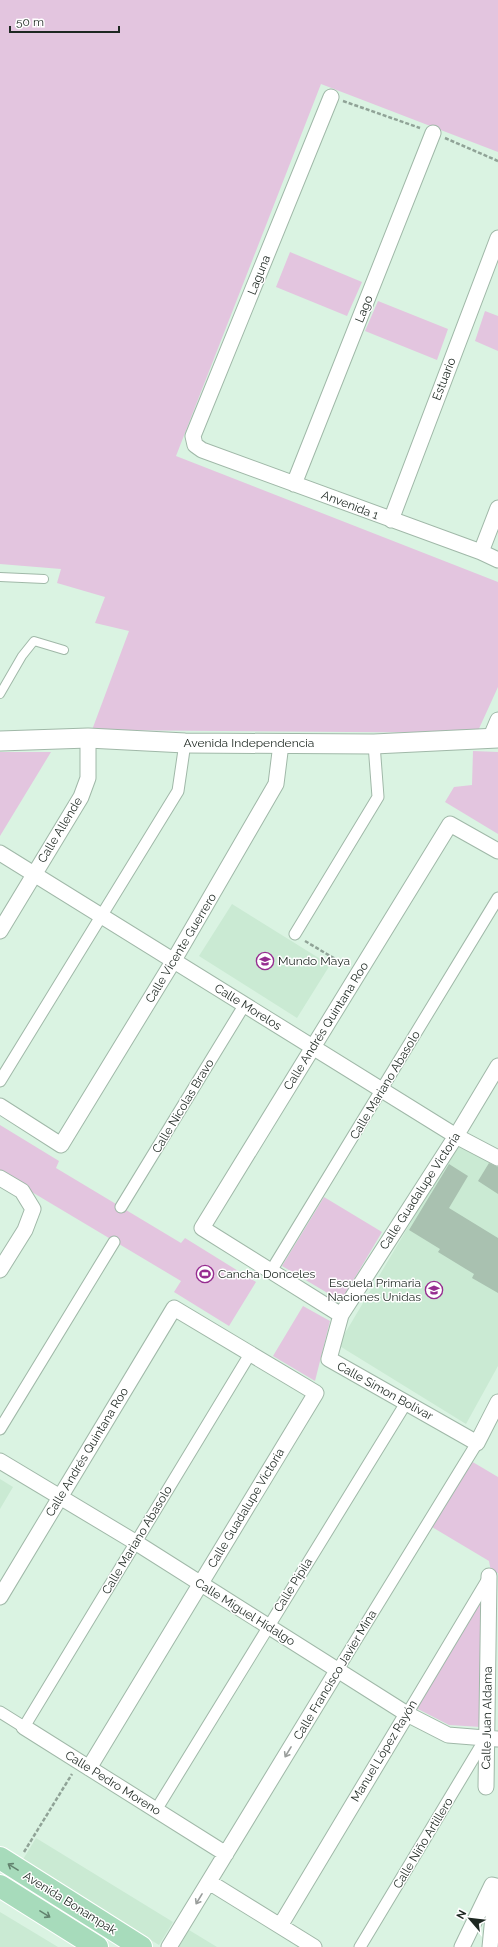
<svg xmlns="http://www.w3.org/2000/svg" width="498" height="1947" viewBox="0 0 498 1947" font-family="Raleway,sans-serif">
	<rect width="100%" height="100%" fill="#daf3e2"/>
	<path fill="#caead3" d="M232,904l98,61 -33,53 -98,-62z
		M464,1133l34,21v212l-32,58 -128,-79z
		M0,1479l13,8 -13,22z
		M36,1838l137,84 -14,23 -137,-84z
		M0,1912l58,35h-58z
		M189,1930l28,17h-38z"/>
	<path fill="#e3c5df" d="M0,0h498v152l-177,-68 -145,372 322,126v105l-21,46 -385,-3 37,-99 -34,-8 10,-26 -48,-14 4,-14 -61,-5z
		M290,252l72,30 -15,34 -71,-29z
		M378,301l70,28 -11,31 -72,-29z
		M485,311l13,5v35l-23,-10z
		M473,751l25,1v82l-53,-32 9,-15 18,-2z
		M0,752h51l-51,84z
		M0,1125l59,36 -3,7 125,75 4,-5 71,44 -27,44 -55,-34 7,-11 -181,-108z
		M324,1197l58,35 -41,69 -59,-35z
		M303,1306l27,15 -15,60 -42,-25z
		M471,1461l27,16v96l-7,-1 -2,-11 -57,-34z
		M486,1585l-5,142 -32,-2 -33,-17z"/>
	<path fill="#a9c1b0" d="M489,1163l9,4v27l-20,-13z
		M449,1164l19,12 -19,32 49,30v55l-26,-15 2,-4 -36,-22 2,-3 -31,-19z"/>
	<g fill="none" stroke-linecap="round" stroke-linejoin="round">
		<defs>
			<path id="service" d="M0,577l44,2
				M0,694l22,-38 12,-15 30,9"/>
			<path id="pedestrian" d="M295,934l83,-137 -4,-53
				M0,1081l178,-290 7,-48
				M121,1207l124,-203
				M271,1271l227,-373
				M0,1429l114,-187
				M337,1671l140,-228
				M0,1712l24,15 226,-373
				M407,1714l82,-137
				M156,1810l250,-407
				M360,1947l125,-208"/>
			<path id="minor" d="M331,97l-138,339 2,9 7,5 279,102 17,8
				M294,484l139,-351
				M391,520l107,-282
				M481,552l17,-44
				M490,739l8,-19
				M0,853l456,283 42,22
				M0,931l81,-134 7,-19v-40
				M498,1066l-42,70 -115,179 -12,44 148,84 21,-41
				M0,1106l61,39 113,-185 102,-176 5,-40
				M0,1178l22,13 11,18 -8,21 -25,40
				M341,1315l-139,-87 248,-404 48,27
				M0,1461l135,81 272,172 41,21 50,4
				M0,1597l174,-289 142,85 -227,375
				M24,1727l202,127
				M486,1787l3,-211
				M209,1882l105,65
				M280,1926l127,-212
				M169,1947l168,-276
				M462,1947l30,-62 4,1 -6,61"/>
			<path id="tertiary" d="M0,741l88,-3 97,5 189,1 124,-6"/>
			<path id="primary" d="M0,1858l141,89
				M0,1886l97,61"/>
		</defs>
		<use href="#service" stroke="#a0b8a8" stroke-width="10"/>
		<use href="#pedestrian" stroke="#a0b8a8" stroke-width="13"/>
		<use href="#minor" stroke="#a0b8a8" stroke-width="17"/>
		<use href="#tertiary" stroke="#a0b8a8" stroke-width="21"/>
		<use href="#primary" stroke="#fff" stroke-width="24"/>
		<path stroke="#90a397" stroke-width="2.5" stroke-dasharray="4 2" stroke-linecap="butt" d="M343,101l77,27
			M445,138l53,23
			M305,941l42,25
			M24,1852l48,-78"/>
		<use href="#service" stroke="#fff" stroke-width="8"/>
		<use href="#pedestrian" stroke="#fff" stroke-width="11"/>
		<use href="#minor" stroke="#fff" stroke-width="15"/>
		<use href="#tertiary" stroke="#fff" stroke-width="19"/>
		<use href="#primary" stroke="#a7dbbb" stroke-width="22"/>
	</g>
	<defs><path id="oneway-shaft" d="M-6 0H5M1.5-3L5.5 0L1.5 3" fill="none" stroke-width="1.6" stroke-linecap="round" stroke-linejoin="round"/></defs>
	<g stroke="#9a9e9c">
		<use href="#oneway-shaft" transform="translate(288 1752) rotate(121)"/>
		<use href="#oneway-shaft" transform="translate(199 1899) rotate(121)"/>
	</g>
	<g stroke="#62826e">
		<use href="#oneway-shaft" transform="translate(13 1867) rotate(-148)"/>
		<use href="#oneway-shaft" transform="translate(45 1914) rotate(32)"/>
	</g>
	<defs>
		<symbol id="school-ring" viewBox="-11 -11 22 22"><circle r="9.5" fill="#fff" stroke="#962d90" stroke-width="1.5"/><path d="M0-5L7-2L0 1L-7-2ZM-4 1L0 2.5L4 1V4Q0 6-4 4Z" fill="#962d90"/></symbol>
		<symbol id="stadium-ring" viewBox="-11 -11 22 22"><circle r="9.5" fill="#fff" stroke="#962d90" stroke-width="1.5"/><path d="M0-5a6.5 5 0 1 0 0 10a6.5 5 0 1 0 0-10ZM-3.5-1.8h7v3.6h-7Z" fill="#962d90"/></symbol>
	</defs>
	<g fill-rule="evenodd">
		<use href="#school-ring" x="255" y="951" width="20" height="20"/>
		<use href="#stadium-ring" x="195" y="1264" width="20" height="20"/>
		<use href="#school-ring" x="424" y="1280" width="20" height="20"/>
	</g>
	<g text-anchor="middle" stroke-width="3" stroke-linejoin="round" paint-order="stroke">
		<g font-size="12" fill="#1e2822" stroke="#fff">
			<text transform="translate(259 275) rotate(-68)" y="4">Laguna</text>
			<text transform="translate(364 309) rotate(-68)" y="4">Lago</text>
			<text transform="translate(444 379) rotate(-69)" y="4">Estuario</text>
			<text transform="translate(350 505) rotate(21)" y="4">Anvenida 1</text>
			<text x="249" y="747">Avenida Independencia</text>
			<text transform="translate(60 830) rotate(-59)" y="4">Calle Allende</text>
			<text transform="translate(181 948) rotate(-59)" y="4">Calle Vicente Guerrero</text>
			<text transform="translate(248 1007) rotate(32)" y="4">Calle Morelos</text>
			<text transform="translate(326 1026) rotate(-58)" y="4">Calle Andrés Quintana Roo</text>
			<text transform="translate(385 1085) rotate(-59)" y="4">Calle Mariano Abasolo</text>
			<text transform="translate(183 1106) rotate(-59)" y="4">Calle Nicolas Bravo</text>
			<text transform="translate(420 1191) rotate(-57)" y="4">Calle Guadalupe Victoria</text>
			<text transform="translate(385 1391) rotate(29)" y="4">Calle Simon Bolivar</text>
			<text transform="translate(87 1452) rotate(-59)" y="4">Calle Andrés Quintana Roo</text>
			<text transform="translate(246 1508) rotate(-59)" y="4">Calle Guadalupe Victoria</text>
			<text transform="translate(137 1540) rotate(-59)" y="4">Calle Mariano Abasolo</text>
			<text transform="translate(293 1585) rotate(-58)" y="4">Calle Pípila</text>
			<text transform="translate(245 1612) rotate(32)" y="4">Calle Miguel Hidalgo</text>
			<text transform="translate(335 1675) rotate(-59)" y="4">Calle Francisco Javier Mina</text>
			<text transform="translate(487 1718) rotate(-89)" y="4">Calle Juan Aldama</text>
			<text transform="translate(384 1751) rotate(-59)" y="4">Manuel López Rayón</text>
			<text transform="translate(113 1783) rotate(32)" y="4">Calle Pedro Moreno</text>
			<text transform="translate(423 1843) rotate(-59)" y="4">Calle Niño Artillero</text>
			<text transform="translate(70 1903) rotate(32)" y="4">Avenida Bonampak</text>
		</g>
		<g font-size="12" fill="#1e2822" stroke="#fff" text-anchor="start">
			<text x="278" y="965">Mundo Maya</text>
			<text x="218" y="1278">Cancha Donceles</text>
			<text x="421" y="1287" text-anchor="end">Escuela Primaria<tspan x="421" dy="14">Naciones Unidas</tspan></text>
		</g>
	</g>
	<g transform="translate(470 1919) rotate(298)" stroke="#ffffff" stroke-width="3" paint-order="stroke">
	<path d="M0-3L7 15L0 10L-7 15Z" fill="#1e2822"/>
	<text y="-6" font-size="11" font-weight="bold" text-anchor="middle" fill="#1e2822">N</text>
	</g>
	<path d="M10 26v6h109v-6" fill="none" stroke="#1e2822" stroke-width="2"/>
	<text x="16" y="26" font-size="12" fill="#1e2822" stroke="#ffffff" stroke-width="3" paint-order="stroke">50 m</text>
</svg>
